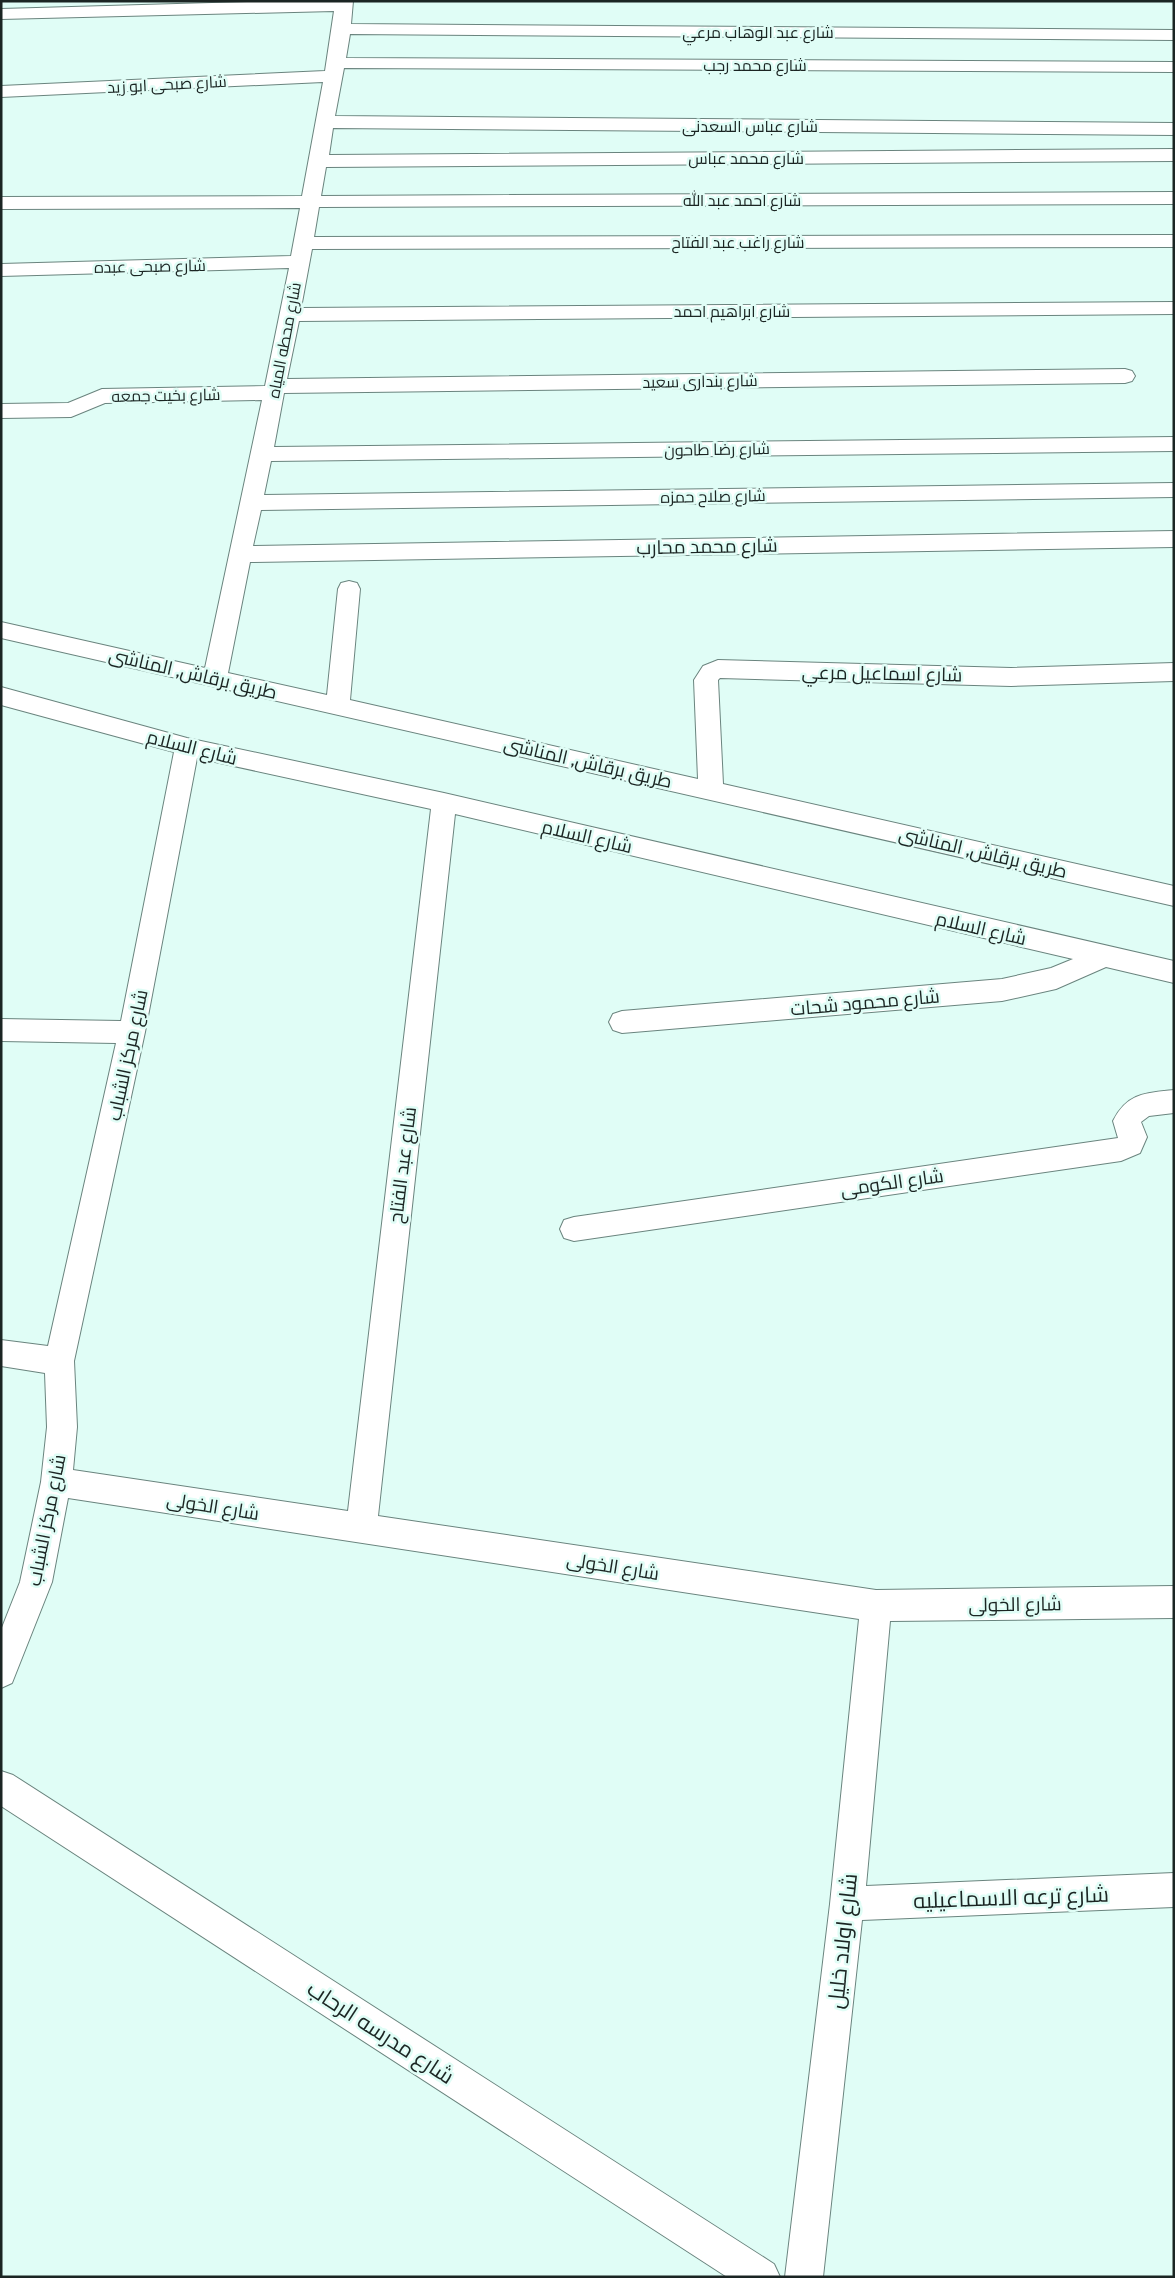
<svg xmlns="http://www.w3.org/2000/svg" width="1175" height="2278" viewBox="0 0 1175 2278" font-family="Cabin,Cairo,sans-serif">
	<rect width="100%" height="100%" fill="#e0fdf6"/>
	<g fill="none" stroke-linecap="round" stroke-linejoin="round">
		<defs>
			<path id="minor" d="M286,1h67l-2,23 823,6v10l-824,-6 -4,24 828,4v10l-830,-4 -9,48 839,7v12l-841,-7 -4,27 845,-6v12l-848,6 -5,29 853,-4v12l-855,3 -5,30 860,-2v12l-862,2 -11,59 873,-6v12l-875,7 -12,58 838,-10 7,2 3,5 -3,5 -7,2 -841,10 -10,54 900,-10v14l-903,10 -7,34 910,-12v14l-913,13 -8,36 921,-15v16l-924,15 -22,111 99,22 11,-106 3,-6 8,-2 8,2 3,6 -10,111 348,79 -4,-99 9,-14 15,-6 293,8 163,-5v18l-163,5 -291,-8 -2,2 5,104 451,102v20l-1173,-268v-16l204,46 57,-268 -157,3 -34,14 -70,1v-14l67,-1 34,-14 163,-3 24,-118 -288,8v-12l290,-8 9,-48 -299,1v-12l301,-1 21,-114 -322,15v-11l324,-15 9,-60 -333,8v-10z
				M1,687l186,51 257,55 730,168v22l-68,-16 -50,22 -54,12 -380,32 -9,-3 -4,-8 4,-8 9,-3 380,-32 49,-11 22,-9 -618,-145 -77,702 498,74 298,-4v32l-284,3 -24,265 308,-13v34l-312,13 -39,357h-38l45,-373 29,-285 -791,-121 -16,84 -40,101 -11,5v-58l19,-48 21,-100 6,-55 -2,-54 -44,-7v-26l47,6 68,-303 -115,-2v-22l120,2 53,-269 -173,-47zM197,758l234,51 -83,702 -275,-41 4,-43 -3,-66 71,-329z
				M1174,1090v23l-25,3 -8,6 6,15 -7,16 -19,8 -547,80 -10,-3 -4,-9 4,-9 10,-3 544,-79 -5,-17c14,-28 32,-28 61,-31z
				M1,1771l12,4 761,489 6,13h-53l-726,-471z"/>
		</defs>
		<use href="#minor" stroke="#6a847e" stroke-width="2"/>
		<use href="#minor" fill="#fff" fill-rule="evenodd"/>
	</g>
	<g text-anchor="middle" stroke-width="5" stroke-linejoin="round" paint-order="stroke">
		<g font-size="16" fill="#1b2523" stroke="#e0fdf6">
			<text x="758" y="38">شارع عبد الوهاب مرعي</text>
			<text x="755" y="71">شارع محمد رجب</text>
			<text transform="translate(167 84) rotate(-3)" y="6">شارع صبحى ابو زيد</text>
			<text x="750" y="132">شارع عباس السعدنى</text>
			<text x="746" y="164">شارع محمد عباس</text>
			<text x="742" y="206">شارع احمد عبد الله</text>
			<text x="738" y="248">شارع راغب عبد الفتاح</text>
			<text transform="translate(150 266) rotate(-1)" y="6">شارع صبحى عبده</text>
			<text x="732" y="317">شارع ابراهيم احمد</text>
			<text transform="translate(284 340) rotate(-79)" y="6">شارع محطه المياه</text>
			<text transform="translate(700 381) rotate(-1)" y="6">شارع بندارى سعيد</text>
			<text transform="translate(166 395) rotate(-1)" y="6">شارع بخيت جمعه</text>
			<text transform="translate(717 449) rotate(-1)" y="6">شارع رضا طاحون</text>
			<text transform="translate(713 496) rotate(-1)" y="6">شارع صلاح حمزه</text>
		</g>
		<g font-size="19" fill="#1b2523" stroke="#e0fdf6">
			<text transform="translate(707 546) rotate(-1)" y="7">شارع محمد محارب</text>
			<text transform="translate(193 673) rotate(13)" y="7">طريق برقاش, المناشى</text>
			<text transform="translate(882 673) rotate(1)" y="7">شارع اسماعيل مرعي</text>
			<text transform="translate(192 747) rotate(14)" y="7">شارع السلام</text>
			<text transform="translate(588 762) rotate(13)" y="7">طريق برقاش, المناشى</text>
			<text transform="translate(587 836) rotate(13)" y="7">شارع السلام</text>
			<text transform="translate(983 852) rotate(13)" y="7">طريق برقاش, المناشى</text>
			<text transform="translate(981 928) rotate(13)" y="7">شارع السلام</text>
			<text transform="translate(865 1002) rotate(-5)" y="7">شارع محمود شحات</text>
			<text transform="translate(127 1055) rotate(-78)" y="7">شارع مركز الشباب</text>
			<text transform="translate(402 1165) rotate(-83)" y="7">شارع عبد الفتاح</text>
			<text transform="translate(892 1182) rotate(-8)" y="7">شارع الكومى</text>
			<text transform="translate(213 1506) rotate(9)" y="7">شارع الخولى</text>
			<text transform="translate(46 1520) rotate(-79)" y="7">شارع مركز الشباب</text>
			<text transform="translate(613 1566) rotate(9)" y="7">شارع الخولى</text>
			<text transform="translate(1015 1604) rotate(-1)" y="7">شارع الخولى</text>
		</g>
		<g font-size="22" fill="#1b2523" stroke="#e0fdf6">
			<text transform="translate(1011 1897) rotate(-2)" y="8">شارع ترعه الاسماعيليه</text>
			<text transform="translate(842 1941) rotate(-84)" y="8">شارع اولاد خليل</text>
			<text transform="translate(381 2032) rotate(33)" y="8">شارع مدرسه الرحاب</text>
		</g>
	</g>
	<rect width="1175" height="2278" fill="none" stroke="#1b2523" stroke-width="5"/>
</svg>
